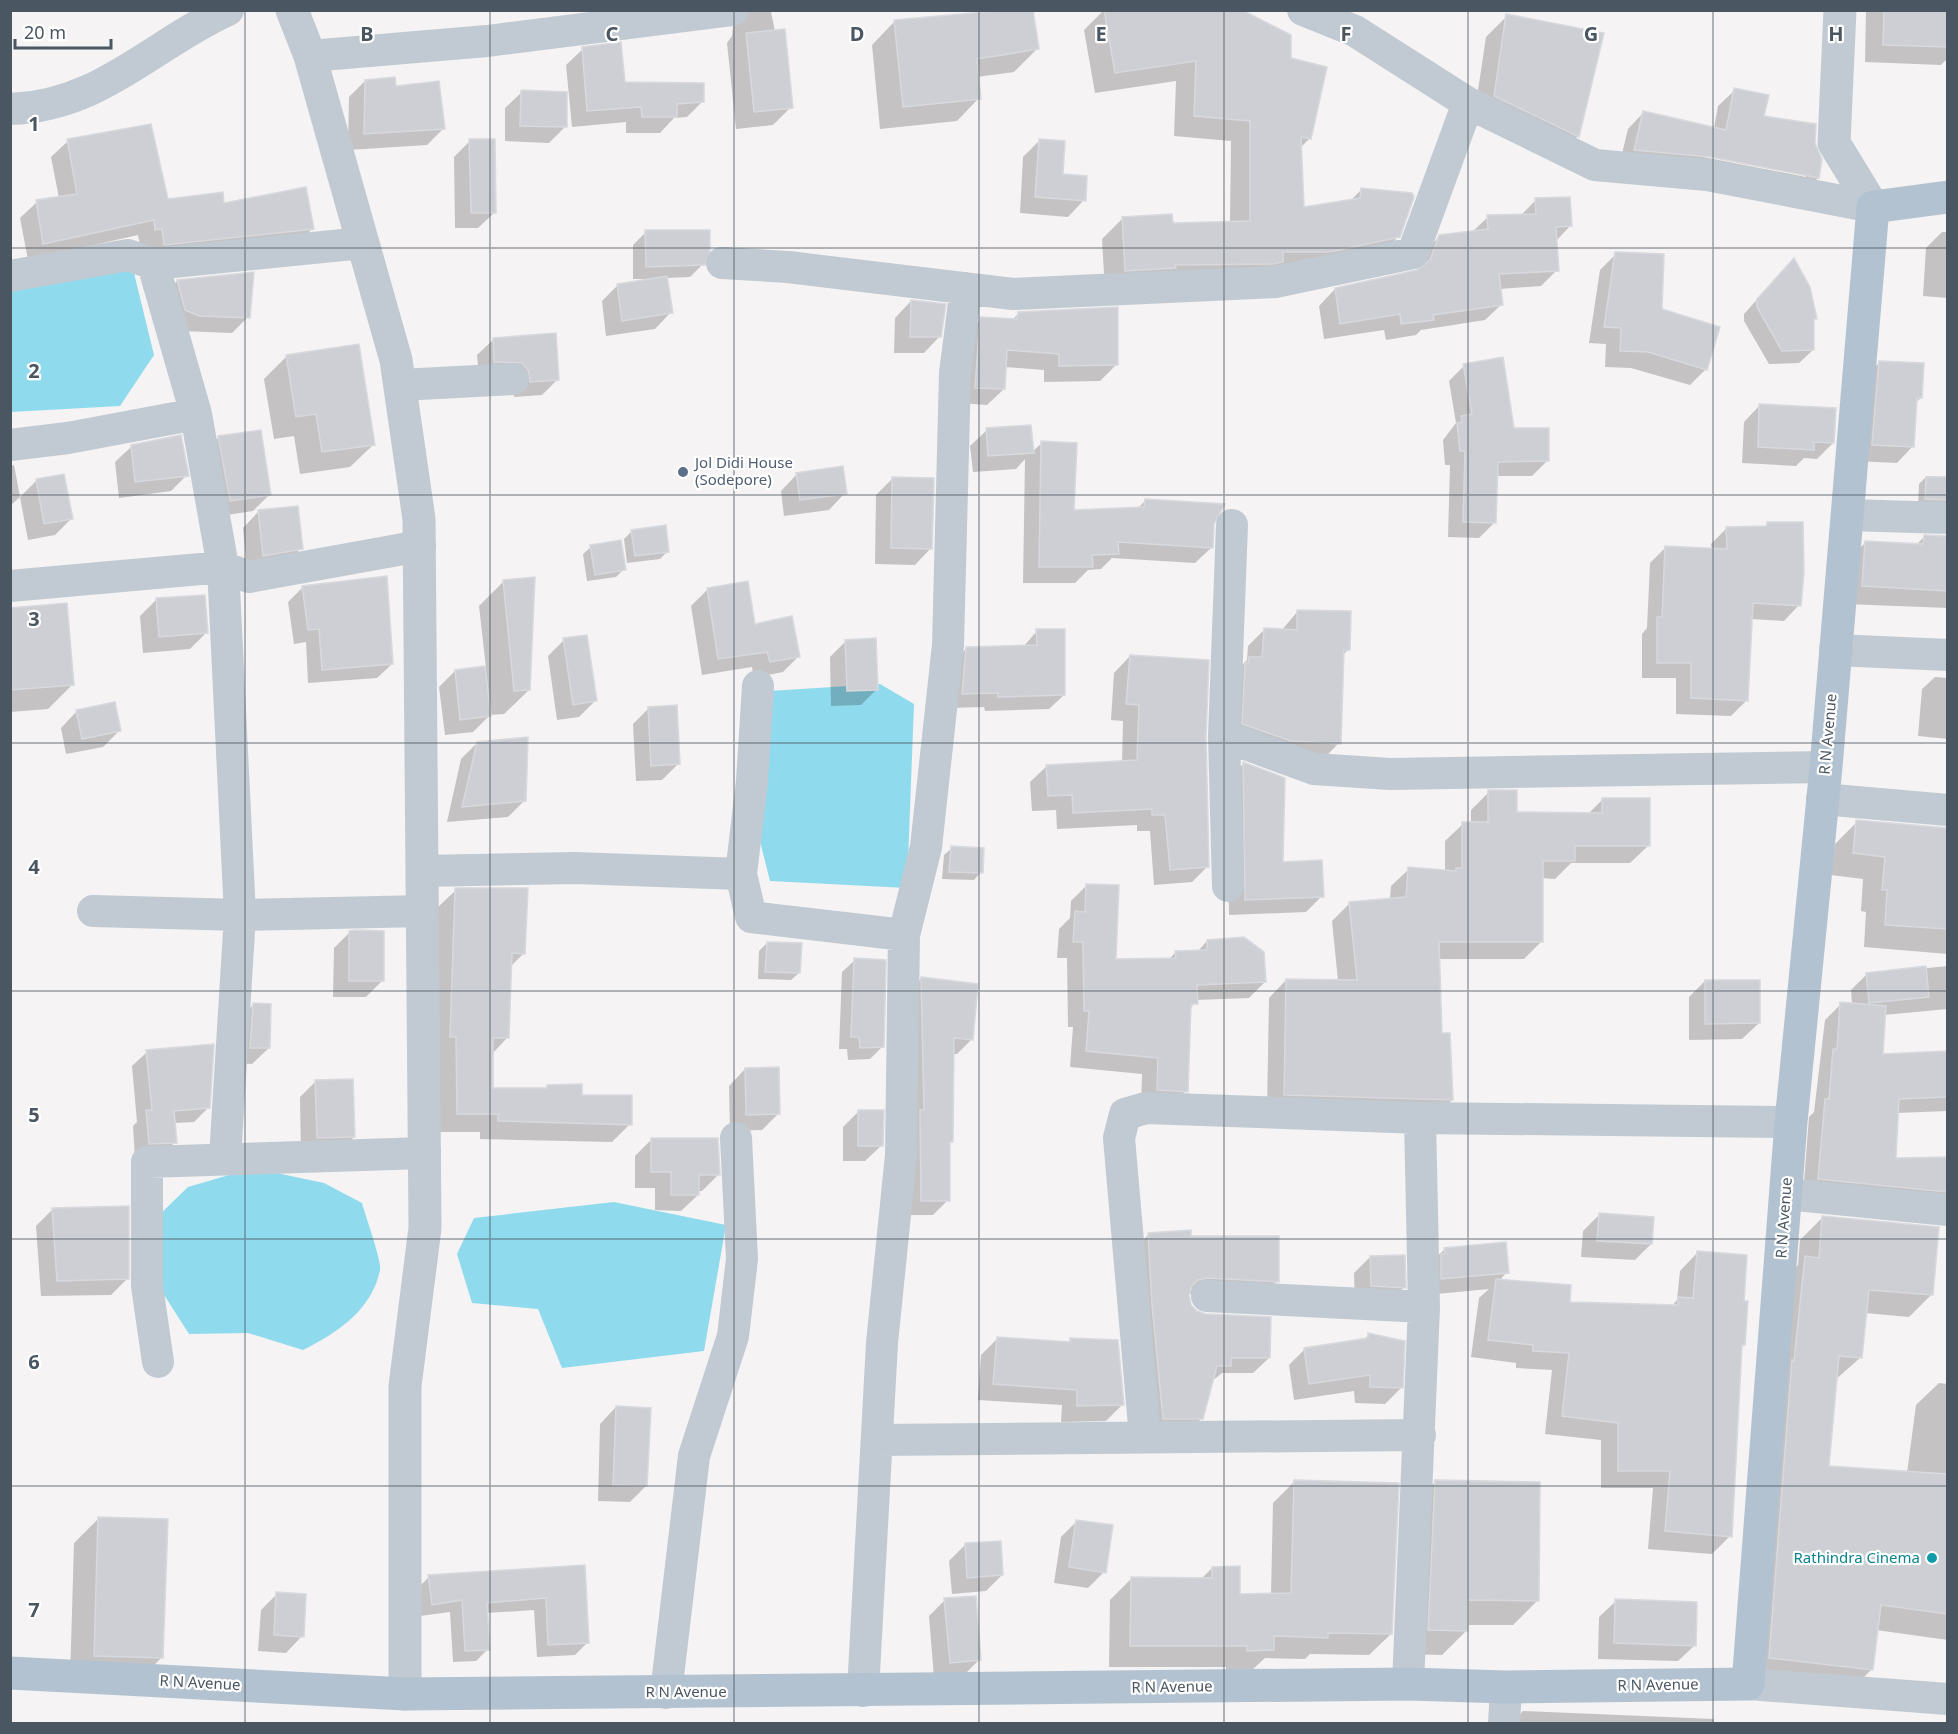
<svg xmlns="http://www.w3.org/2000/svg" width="1958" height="1734" viewBox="0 0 1958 1734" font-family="'Noto Sans',sans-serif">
	<rect width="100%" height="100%" fill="#f5f3f3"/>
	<path fill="#90daee" d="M133,269l21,86 -34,51 -109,6v-140z
		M880,684l34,20 -7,184 -137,-7 -27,-107 26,-83z
		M253,1168l71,15 38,20c3,12 20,58 18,67 -8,40 -43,63 -77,80l-55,-17 -59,1 -30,-47 -4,-68 33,-32z
		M614,1202l112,23 -22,126 -142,17 -24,-59 -66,-6 -15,-49 17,-36z"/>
	<path fill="#0003" fill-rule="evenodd" d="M711,10h68l-8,2 20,95 -18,18 -37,4 -9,-86 5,-7 1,-10 -3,-8z
		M1104,10h130l56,49 20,79 -10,10 3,60 47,-7 11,-11 37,47 -21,20 -272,34 -3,-52 21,-21 48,7 59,-2 1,-82 -57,-5 2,-55 -81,12 -11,-63z
		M1866,10h82v48l-7,7 -76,-3z
		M1507,16l95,18 -24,102 -21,21 -83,-40 12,-80z
		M894,22l143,27 -23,23 -37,5 2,21 -22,23 -77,8 -8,-84z
		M583,49l40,35 80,17 -16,16 -13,1 -14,15h-34v-11l-54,5 -6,-62z
		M365,81l30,7 48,41 -16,16 -79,5 1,-53z
		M1735,90l28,28 51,25 4,35 -16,16 -183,-28 9,-37 16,-17 70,16 4,-22zM1703,154l103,20v3l-103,-20z
		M522,92l43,35 -16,16 -44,-2v-33z
		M1040,140l22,35 22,25 -16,17 -48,-4 3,-56z
		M68,141l99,60 56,4 90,23 -17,17 -147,15 -3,-15 -6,1 -2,-11 -110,25 -8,-42 17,-16 22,-4 -8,-41z
		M470,141l25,71 -17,16h-23l-1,-71z
		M1536,200l34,26 -14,15 1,29 -16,16 -41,3 2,15 -17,16 -64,10 -5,5 -30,5 -2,-10 -60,9 -5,-33 16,-17 81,-17 7,-19 16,-16 33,-5 16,-15 32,-1z
		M646,232l57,32 -13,13 -24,1 5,34 -16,17 -49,7 -4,-35 16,-16 28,-4v-2h-13v-34z
		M1942,232h6v66l-25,-2 3,-48z
		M1616,254l90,115 -16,16 -59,-17 -26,-1 1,-23 -17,-1 11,-73z
		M1781,273l34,45 -3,3 1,29 -14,13 -30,1 -25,-43v-7z
		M252,274l-4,43 -16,16 -50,-2 -21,-34 16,-16z
		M911,301l29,35 -16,17h-30l1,-35z
		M1019,313l97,52 -16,16 -56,1v-12l-39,-3 -1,22 -17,16 -28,-2 6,-68 16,-16 31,1z
		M494,339l64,40 -16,16 -28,2 -1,-11 -34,-8 -2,-23z
		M287,356l86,89 -23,22 -50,7 -6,-38 -20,3 -10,-60z
		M1880,362l41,36 -6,5 -2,43 -16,17 -41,-2 7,-82z
		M1464,366l49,63 34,32 -15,15h-36l-2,47 -15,15 -31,-1 2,-72h-5l-2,-25 13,-17 -7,-42z
		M1760,405l73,38 -16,16 -13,-1 -8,8 -54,-3 2,-41z
		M987,430l45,22 10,-9 31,69 64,-3 8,-8 68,22 -1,24 -17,16 -83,-5 -11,11 -13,1 -13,13h-52l2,-124 -9,10 -43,3 -3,-26z
		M219,437l50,58 -16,16 -39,6 -11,-64z
		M132,446l55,29 -16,16 -52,7 -4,-36z
		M14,465l6,32 -10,9v-40z
		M797,474l48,19 -16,17 -45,6 -3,-25z
		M1927,476l21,1v31l-30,-1 1,-23z
		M892,479l39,69 -16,17 -40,-1 1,-69z
		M36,481l35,38 -16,16 -27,5 -8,-43z
		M259,511l42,37 -16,17 -38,6 -4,-43z
		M1768,523l31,82 -15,16 -33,-2 -4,81 -16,16 -55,-2v-36h-34v-44l5,-6 3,-65 15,-15 47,2 -1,-6 16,-16 37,-1z
		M632,531l36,20 -8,8 -33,4 -3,-24z
		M1948,536v72l-103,-4 2,-43 18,-18 51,2 8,-8z
		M591,547l33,22 -8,8 -29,4 -4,-27z
		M504,581l25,109 -25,24 -14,1 -17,17 -28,3 -6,-48 16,-16 31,-3 -7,-62z
		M302,588l90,76 -15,14 -69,5 -2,-41 -12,2 -6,-42z
		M707,590l47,36 45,30 -16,16 -29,6 -2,-11 -50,8 -11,-69z
		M157,599l49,34 -16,16 -47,4 -3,-37z
		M10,610l63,74 -25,25 -38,3z
		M1298,611l51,38 -7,7 -3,87 -16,16 -96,-19 6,-65 14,-15 1,-14 16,-16 17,1z
		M1037,631l27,64 -15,14 -64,2 -1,-4 -36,1 4,-45 15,-15 56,-1z
		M564,640l31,61 -16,16 -22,3 -9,-64z
		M846,641l31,48 -16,16 -30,1 -1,-49z
		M1130,656l74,80 4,130 -16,16 -38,3 -4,-54h-13v-6l-80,4 -1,-19 -24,1 -2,-29 17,-16 75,-3 1,-42 -12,-1 3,-47z
		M1935,677l13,1v61l-30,-3 4,-47z
		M649,708l29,56 -16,16 -26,1 -3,-57z
		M77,711l42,20 -16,16 -37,7 -5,-26z
		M477,743l47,58 -16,16 -61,5 14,-63z
		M1243,764l39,99 40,33 -16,16 -77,3 -2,-135z
		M1489,792l26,21 73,1 14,-14 46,46 -18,17h-59l-16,16 -14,-1 1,63 -18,18h-86l3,76 11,65 -18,17 -167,-5 2,-114 17,-18 52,1 -6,-60 18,-18 40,-3 1,-14 18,-17 36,3v-31l18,-17h8v-14z
		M1857,822l91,6v126l-84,-7 2,-35 -5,-1 2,-32 -32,-4 4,-31z
		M952,848l29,24 -7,8 -32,-1 2,-24z
		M1087,885l27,75 55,-1 7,-7h21l10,-11 58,41 -16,16 -53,2 -7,11 -3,80 -16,16 -29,-1 1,-32 -72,-7 3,-40h-5l-1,-69h-10l2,-29 11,-11 1,-17z
		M456,890l68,63 -14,14 -3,71 -15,16v35l53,1 3,-3 33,9 49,28 -18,18 -132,-3v-7h-41l-2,-224z
		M350,932l32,49 -16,16h-33l1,-49z
		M767,943l32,30 -8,7 -33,-1 1,-28z
		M855,960l28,86 -13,13 -22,1 -1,-11h-8l3,-77z
		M1948,966v145l-52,2 -2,46 54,-1v54l-145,-17 6,-78 5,-5 11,-92 16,-16h11l-1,-14 16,-16zM1947,1009v44l-66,3 3,-41z
		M922,978l50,61 -15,15h-5l-4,146 -15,15h-26v-222z
		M1705,981l54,42 -17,16 -53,1v-43z
		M253,1005l16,43 -17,16 -18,-1 3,-42z
		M147,1052l62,55 -15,15 -20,1 1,19 -15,15 -25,1 -2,-32 4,-4 -5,-56z
		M745,1069l33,45 -16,16 -32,1 -1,-45z
		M316,1081l38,56 -16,16 -37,1 -1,-57z
		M859,1111l23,34 -17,16h-22v-34z
		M652,1139l66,36 -16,16h-4v4l-17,16 -26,-1v-22h-20v-32z
		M52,1210l76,68 -17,17 -70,1 -5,-70z
		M1599,1215l52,29 -16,16 -54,-3 2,-26z
		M1823,1217l109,77 -23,23 -44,-4 -5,45 -25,22 -8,87 80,6 9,-68 23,-22 9,1v256l-72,-10 -4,39 -23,23 -102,-12 36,-399 15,-16 2,-25z
		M1149,1234l41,4 87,43 -15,15 -75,-2 3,11 6,7 73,46 -16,15h-31l-10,8 -10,37 -16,16h-38l-14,-184z
		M1445,1249l62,23 -8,9 70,23 102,3 6,-7 3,-29 17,-18 45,49 2,42 -4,4 -10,188 -18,18 -64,-5 5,-61h-52v-48l-56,-6 7,-64 -36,-2v-5l-45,-6 8,-59 10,-9 -63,6 2,-30z
		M1370,1257l34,30 -16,17 -33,-2 -1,-29z
		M1369,1335l32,53 -16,16 -30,-1 -1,-12 -60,9 -5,-35 16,-16 58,-9z
		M997,1339l70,4 3,-3 53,64 -17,17 -45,1 1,-17 -84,-5 3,-45z
		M616,1407l30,79 -16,16 -32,-1 2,-77z
		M1295,1481l96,153 -22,21 -59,-1 -5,5 -40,-1 -14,13 -25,1v-5h-117l1,-67 22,-22 69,1 11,-11 27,28 32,-1 2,-92z
		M1435,1482l102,119 -24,24h-47v6l-24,24 -38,-1 7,-148z
		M99,1518l63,139 -24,25 -68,-2 4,-137z
		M1077,1521l27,51 -16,16 -34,-5 7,-46z
		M965,1545l37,30 -16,16 -34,3 -3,-33z
		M584,1566l3,77 -12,12 -38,2 -3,-47 -48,3 2,36 -12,12 -23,1 -3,-50 -30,4 -3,-27 12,-12z
		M277,1594l25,42 -16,17 -28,-2 3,-41z
		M945,1600l34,60 -16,16 -29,2 -5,-62z
		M1616,1601l79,44 -17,16 -80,-2 1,-42z
		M1523,1711l191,8v5h-203z"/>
	<path fill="#cdcfd5" stroke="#d7d9de" stroke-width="1.5" d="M1007,10h26l6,39 -62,10 4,40 -78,8 -9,-87z
		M1104,10h138l49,25v23l36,9 -16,72 -10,-2 3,70 56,-9 1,-10 51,5 2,4 -14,40 -70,15h-47v10l-10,2 -98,1 1,3 -51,3 -3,-54 50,-3 1,9 77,-2v-100l-56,-5 2,-55 -81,12z
		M1884,10h63v37l-64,-2z
		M1506,14l98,19 -25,104 -85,-41z
		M785,29l8,79 -39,4 -8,-79z
		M621,42l4,40 79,1v19l-27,2v13h-35l-1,-10 -54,4 -5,-64z
		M395,77l1,9 43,-5 6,48 -81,5 1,-54z
		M1734,88l35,7 -5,21 52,8 -1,19 7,16 -3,19 -109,-21 -76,-7 9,-39 83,19z
		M521,90l46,2v35l-47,-1z
		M151,124l17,75 55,-7 1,11 82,-16 8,42 -150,16 -2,-16 -7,1 -1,-10 -111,24 -7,-44 41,-6 -10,-55z
		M469,139h26l1,74h-25z
		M1039,139l26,2 -2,33 24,2 -1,25 -51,-4z
		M1570,197l2,29 -16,1 3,44 -60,3 4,31 -70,10 1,5 -33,4 -1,-10 -60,10 -5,-36 82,-18 13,-10 9,-25 49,-6 -1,-14 49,-1 -1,-16z
		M645,230h65v20l-5,15 -59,2z
		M1615,252l49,2 -2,55 58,18 -13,43 -59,-18 -28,-1 1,-23 -17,-1z
		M1794,258l16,29 7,32h-3v31l-32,1 -25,-44v-8z
		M254,272l-4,46 -51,-2 -14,-6 -8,-30z
		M667,276l6,37 -51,8 -5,-37z
		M911,300l35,4 -5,33h-31z
		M1118,307v58l-59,1v-12l-52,-4 -2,39 -30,-1 5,-71 37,2 1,-7z
		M556,333l3,47 -29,2 -2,-12 -6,-7 -28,-1 -1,-24z
		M359,344l16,101 -53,7 -6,-38 -20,3 -10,-62z
		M1503,357l11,71h35v33l-51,1 -2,61 -33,-1 2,-71h-5l-3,-28 5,-1 -1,-6 11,-2 -9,-50z
		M1879,361l45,2 -2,35h-5l-3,49 -42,-2z
		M1759,404l77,4 -2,35 -20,-1v8l-56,-3z
		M1031,425l3,28 -46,3 -2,-28z
		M261,430l10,65 -41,6 -12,-65z
		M181,435l8,41 -54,6 -4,-37z
		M1041,441l36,2 -3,67 70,-3 1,-8 80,5 -11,20 -1,24 -95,-6 1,12 -27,1 1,12h-54z
		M843,466l4,28 -47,6 -4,-27z
		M64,474l9,45 -29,5 -8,-45z
		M892,477l42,1 -2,71 -41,-1z
		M1926,477h21v23l-22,-1z
		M298,506l5,43 -40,7 -5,-46z
		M1767,522h36l1,50 -3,34 -48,-3 -5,98 -57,-3v-35h-34v-46h5l3,-71 62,3 -1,-22 41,-1z
		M666,525l3,27 -34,4 -4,-26z
		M1924,535l23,1v55l-85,-5 3,-45 58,3z
		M621,540l5,30 -31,5 -5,-30z
		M387,576l6,88 -71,6 -3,-41 -11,1 -6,-44z
		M535,577l-5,113 -16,1 -11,-111z
		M748,581l7,43 37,-8 8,41 -30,5 -3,-10 -49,7 -11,-71z
		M205,595l3,38 -49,4 -3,-39z
		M67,603l7,82 -64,5v-82z
		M1297,610l54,1 -1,39h-6l-3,94 -50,-3 -49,-17 3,-61h3l1,-6h13l2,-29 33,2z
		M1036,629h29v66l-67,2v-4l-36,1 4,-47 71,-2z
		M587,635l10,66 -24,4 -10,-67z
		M876,638l2,52 -31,1 -2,-51z
		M1130,655l79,5 -3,76 3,131 -39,3 -5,-55h-13v-6l-79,4 -1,-18 -24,1 -2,-31 91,-5 2,-55 -13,-1z
		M485,666l6,50 -31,4 -5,-50z
		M115,702l6,29 -39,8 -6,-29z
		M677,705l3,59 -29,2 -3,-59z
		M528,737l-2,64 -64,6 15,-65z
		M1243,762l42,16 -2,84 39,-2 2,37 -79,3z
		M1488,790h29v22l85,1v-15h48v48h-75v15h-32v81h-104l3,91h8l3,67 -169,-5 2,-116 71,1 -8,-78 57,-5 2,-30 48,4v-3h6v-46h26z
		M1856,820l91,8v101l-62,-4 2,-35h-5l3,-33 -32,-4z
		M951,846l33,2 -1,25 -34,-1z
		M1086,884l33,1 -3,74 60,-1 -1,-7 32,-1v-10l37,-3 20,15 2,30 -69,3 1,19h-7l-3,88 -31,-2 1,-32 -72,-7 3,-40h-5l-1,-69h-10l2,-31 10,1z
		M455,888h73l-3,66 -13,-1 -3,85h-16v50h54v-3l35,-1v11h50v30l-134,-4v-7h-41l-1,-77h-6z
		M356,930l28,1v50h-35v-50z
		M767,942l35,1 -2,30 -35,-1z
		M854,958l32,2 -2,87 -24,1 -1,-11h-8z
		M1926,966l3,31 -60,6 -3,-30z
		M921,977l57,7 -5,56 -19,-2 -1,104h-3v59h-29l-1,-91h4z
		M1705,980h55v43l-55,1z
		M1840,1002l46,4 -3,48 64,-3v46l-48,2 -3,59 51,-1v35l-129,-13 7,-80h4l4,-50h4z
		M253,1003l18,1 -1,44h-20z
		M214,1044l-4,64 -36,3 3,32 -28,1 -3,-34h6l-6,-60z
		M779,1067l1,47 -34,1 -1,-47z
		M353,1079l2,58 -38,1 -2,-58z
		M858,1110h26l-1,36h-25z
		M651,1138h67l2,37h-21v20h-28v-23h-20z
		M129,1206v73l-72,2 -5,-73z
		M1599,1213l55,4 -2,27 -55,-3z
		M1822,1216l117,11 -6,68 -64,-5 -7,68 -23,-2 -10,110 118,8v140l-66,-9 -8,65 -104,-12 23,-298 2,1 11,-105 14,2z
		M1191,1230v6h88v46l-72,-4 -9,2 -6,6 -3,9 2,10 6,6 9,3 65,3 -1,41h-39v8h-14l-14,53h-40l-11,-114 -4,-72z
		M1506,1242l3,31 -68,6v-25h4l-1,-6z
		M1697,1251l50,4 -3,46h4l-3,44h-3l-10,192 -67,-6 5,-60h-52v-48l-56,-7 7,-63 -36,-2v-6l-45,-5 8,-61 75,6 -1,17 108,3v-8l15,1z
		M1405,1255l1,33 -35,-2 -1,-30z
		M1368,1333l37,8 -2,47 -33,-1v-12l-61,9 -5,-36 64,-10z
		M997,1337l73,5v-4l48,2 6,65 -47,1v-16l-84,-6z
		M616,1406l35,2 -4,78 -34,-1z
		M1294,1480l105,3 -7,151 -64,-1v5l-54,-2v14l-27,1v-5h-117l1,-69 81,1v-11l28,-1v28l51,-1z
		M1435,1480l105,2 -1,119 -71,-1v31l-40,-1z
		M98,1517l70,2 -5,139 -69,-2z
		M1076,1520l37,5 -7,48 -37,-6z
		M1001,1541l2,34 -36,3 -2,-35z
		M585,1565l4,78 -41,2 -2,-47 -59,5 3,47 -25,1 -3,-51 -30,5 -4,-30z
		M276,1592l30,2 -2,43 -30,-2z
		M976,1596l5,64 -31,3 -6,-65z
		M1615,1599l82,3 -1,44 -82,-3z"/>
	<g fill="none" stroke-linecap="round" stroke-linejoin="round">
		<path stroke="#c1cad2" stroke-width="32" d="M1303,10l52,21 113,72 127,62 112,10 166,32
			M310,56l177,-15 246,-31
			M10,109c91,-3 141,-64 218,-99
			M722,263l66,4 225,27 262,-12 138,-29 55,-150
			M153,264l43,150 27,153 17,348 -15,243
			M10,276l118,-21 25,9 210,-21
			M400,385l113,-6
			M10,445l58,-7 128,-24
			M1847,515l101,3
			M10,586l213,-19 26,10 171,-31
			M1835,650l113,5
			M1224,736l90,33 76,5 436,-7
			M1822,799l126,11
			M423,871l152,-3 166,6 10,43 153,18
			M741,874l11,-93 6,-95
			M1228,886l-4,-150 8,-211
			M93,911l147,4 183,-4
			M1420,1118l371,4
			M1786,1194l162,16
			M1207,1296l217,11 -16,377
			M158,1362l-11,-76v-124l278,-9
			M1145,1437l-26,-299 6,-24 21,-6 274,10 4,189
			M877,1440l543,-5
			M1748,1684l200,15
			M863,1691l19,-348 19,-188 3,-220 22,-88 22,-202 7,-272 11,-85
			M666,1693l28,-237 39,-120 9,-77 -6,-121
			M1504,1724l2,-37"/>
		<path stroke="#c1cad2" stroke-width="33" d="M292,10l18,46 86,304 23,159 6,709 -20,158v308
			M1840,10l-6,133 39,64"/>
		<path stroke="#b3c2d1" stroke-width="33" d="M10,1673l395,21 1003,-10 98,3 242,-3 43,-562 35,-355 47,-560 75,-10"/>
	</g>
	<path fill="none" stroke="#4a5661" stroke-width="1.5" stroke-opacity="0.55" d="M245,10v1714M490,10v1714M734,10v1714M979,10v1714M1224,10v1714M1468,10v1714M1713,10v1714M10,248h1938M10,495h1938M10,743h1938M10,991h1938M10,1239h1938M10,1486h1938"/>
	<circle fill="#5c6f8a" stroke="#fff" stroke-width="2" cx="683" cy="472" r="6"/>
	<circle fill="#0f9aa8" stroke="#fff" stroke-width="2" cx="1932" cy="1558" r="6"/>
	<g text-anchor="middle" stroke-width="4.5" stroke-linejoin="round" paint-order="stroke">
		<g font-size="15" fill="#4e5e75" stroke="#fff" text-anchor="start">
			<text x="695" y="468">Jol Didi House<tspan x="695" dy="17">(Sodepore)</tspan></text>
		</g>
		<g font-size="15" fill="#4a5661" stroke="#fff">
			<text transform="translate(1828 734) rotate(-85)" y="5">R N Avenue</text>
			<text transform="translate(1784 1218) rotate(-86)" y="5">R N Avenue</text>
			<text transform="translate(200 1683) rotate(3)" y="5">R N Avenue</text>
			<text transform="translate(1658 1685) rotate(-1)" y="5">R N Avenue</text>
			<text transform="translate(1172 1687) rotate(-1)" y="5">R N Avenue</text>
			<text x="686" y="1697">R N Avenue</text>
		</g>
		<g font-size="15" fill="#0d838f" stroke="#fff" text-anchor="end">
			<text x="1920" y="1563">Rathindra Cinema</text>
		</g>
	</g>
	<g font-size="20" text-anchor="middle" font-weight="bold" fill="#4a5661" stroke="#fff" stroke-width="4.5" stroke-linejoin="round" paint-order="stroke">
		<text x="367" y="41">B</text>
		<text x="612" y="41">C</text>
		<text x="857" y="41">D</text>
		<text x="1101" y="41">E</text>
		<text x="1346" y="41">F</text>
		<text x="1591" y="41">G</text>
		<text x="1836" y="41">H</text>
		<text x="34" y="131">1</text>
		<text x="34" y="378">2</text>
		<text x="34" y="626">3</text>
		<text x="34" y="874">4</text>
		<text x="34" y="1122">5</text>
		<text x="34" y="1369">6</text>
		<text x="34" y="1617">7</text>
	</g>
	<rect width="1958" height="1734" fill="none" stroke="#4a5661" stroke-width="24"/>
	<path d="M15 39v9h96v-9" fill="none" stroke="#4a5661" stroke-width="3"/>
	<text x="24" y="39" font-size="18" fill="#4a5661" stroke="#ffffff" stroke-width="4.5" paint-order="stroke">20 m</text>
</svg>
